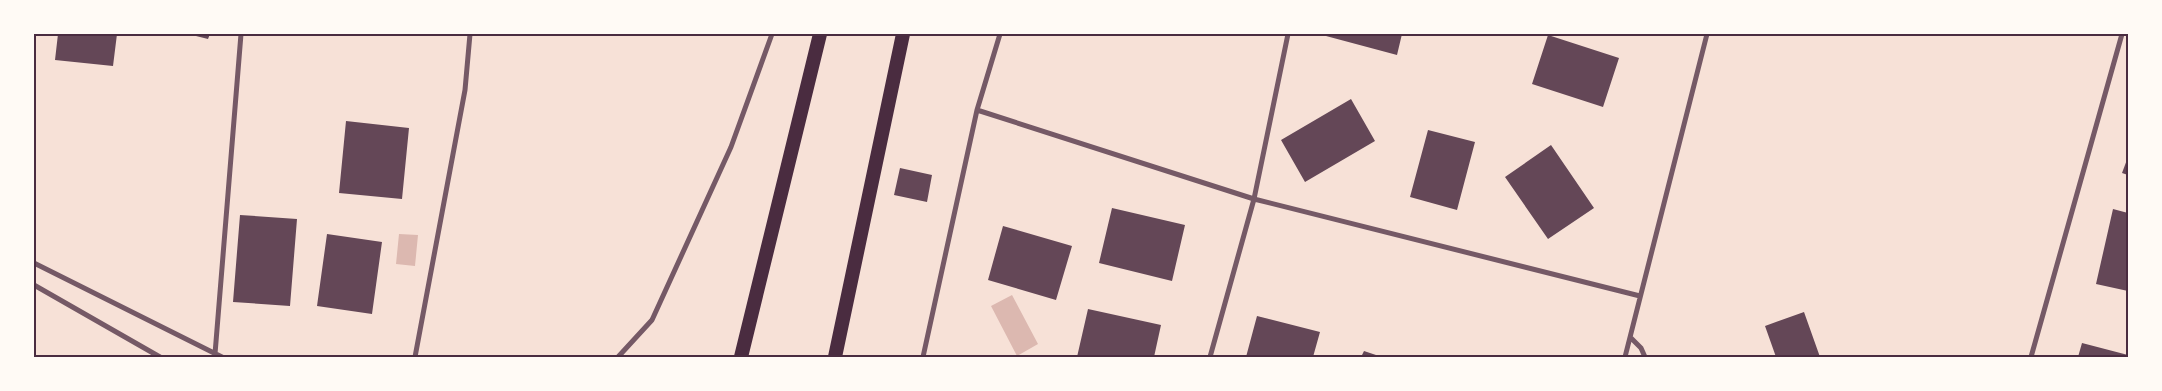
<svg xmlns="http://www.w3.org/2000/svg" width="2162" height="391" viewBox="0 0 2162 391" font-family="Inter,sans-serif">
	<rect width="100%" height="100%" fill="#f7e1d7"/>
	<path fill="#dcb8b0" d="M399,234l19,1 -3,31 -19,-2z
		M1012,295l26,49 -21,12 -26,-50z"/>
	<path fill="#644757" d="M58,34h59l-4,32 -58,-6z
		M188,34h22l-2,5z
		M1327,34h75l-5,21 -71,-19z
		M1548,35l71,23 -16,49 -71,-23z
		M1351,99l24,42 -70,41 -24,-42z
		M346,121l63,7 -7,71 -63,-6z
		M1428,130l47,12 -18,68 -47,-13z
		M1551,145l43,63 -46,31 -43,-62z
		M2128,157v18l-6,-2z
		M900,168l32,7 -5,27 -33,-7z
		M1112,208l73,17 -13,56 -73,-18z
		M2113,209l15,4v78l-32,-7z
		M240,215l57,4 -7,87 -57,-4z
		M1003,226l69,20 -16,54 -68,-20z
		M327,234l55,8 -10,72 -55,-8z
		M1088,309l73,16 -7,32h-77z
		M1804,312l16,45h-44l-11,-31z
		M1257,316l63,16 -7,25h-67z
		M2082,343l46,12v2h-50z
		M1364,351l18,6h-21z"/>
	<g fill="none" stroke-linecap="round" stroke-linejoin="round">
		<path stroke="#755966" stroke-width="5" d="M977,110l277,89 386,97
			M34,263l188,94
			M34,285l126,72
			M1631,338l10,10 4,9
			M215,354l26,-320
			M415,357l50,-267 5,-56
			M618,357l34,-37 79,-173 41,-113
			M923,357l54,-247 23,-76
			M1210,357l44,-158 34,-165
			M1625,357l82,-323
			M2031,357l91,-323"/>
		<path stroke="#4a2c40" stroke-width="14" d="M741,357l79,-323
			M835,357l68,-323"/>
	</g>
	<rect width="2162" height="391" fill="none" stroke="#fffaf5" stroke-width="70"/>
	<rect x="35" y="35" width="2092" height="321" fill="none" stroke="#4a2c40" stroke-width="2"/>
</svg>
